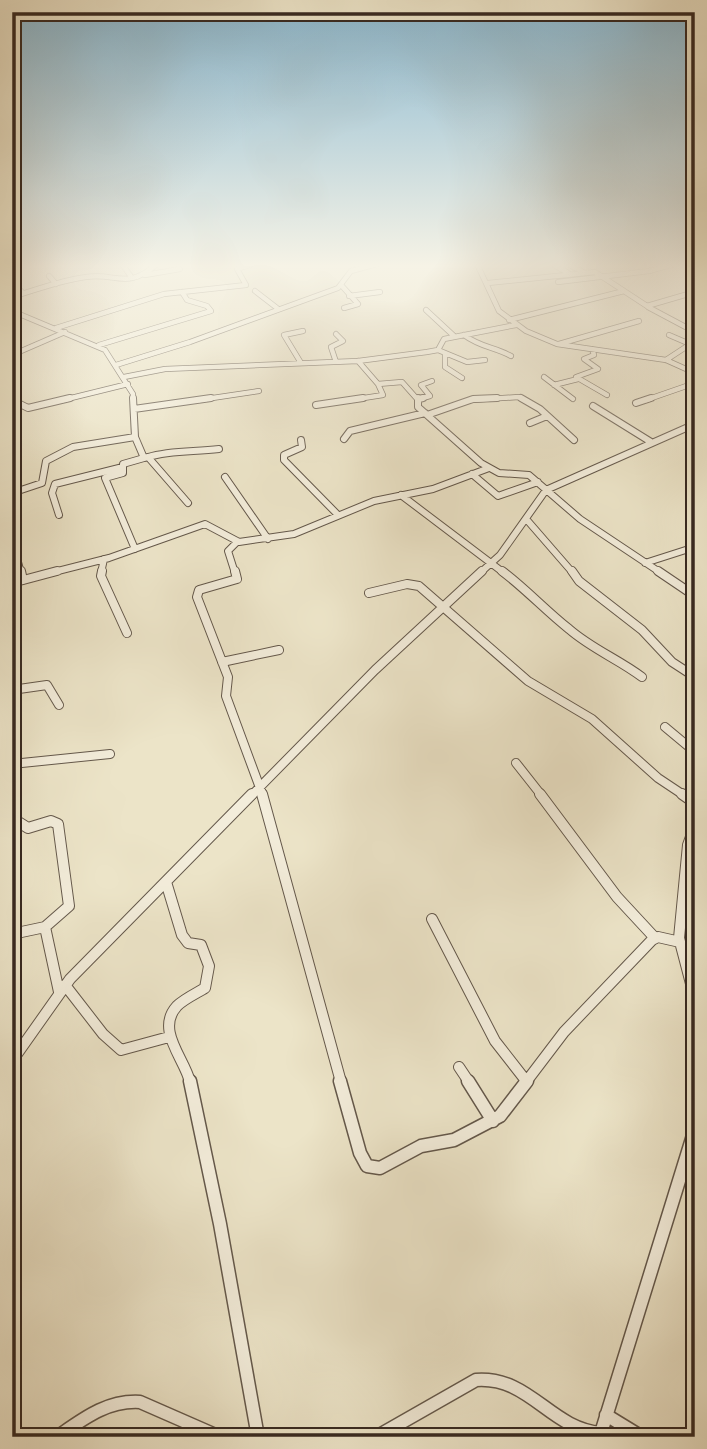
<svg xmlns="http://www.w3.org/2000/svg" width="707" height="1449" viewBox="0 0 707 1449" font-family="Alegreya,serif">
	<rect width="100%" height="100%" fill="#ece4c8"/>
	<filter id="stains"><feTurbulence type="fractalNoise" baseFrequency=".00286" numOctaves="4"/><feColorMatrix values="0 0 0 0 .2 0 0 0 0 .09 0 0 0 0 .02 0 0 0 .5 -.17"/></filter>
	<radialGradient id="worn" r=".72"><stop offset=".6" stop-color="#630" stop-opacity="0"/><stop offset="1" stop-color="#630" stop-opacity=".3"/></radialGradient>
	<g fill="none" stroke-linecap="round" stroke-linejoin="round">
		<defs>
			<path id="minor-far4" d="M122,264l10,14
				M477,264l22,47 27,20 31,13 109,16 29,13
				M552,264l16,9
				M568,264l15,8
				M145,275l35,-6
				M49,276l7,8
				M12,282l11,11
				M558,282l91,-11 25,-7
				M488,283l107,-11 52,34 48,-14
				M342,286l16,18 -14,4
				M255,291l22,17
				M349,296l31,-4
				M12,297c24,-7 49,-17 74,-20 30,-5 40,14 71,-13
				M648,307l47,25
				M426,310l28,26
				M12,311l93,39 28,44v6
				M509,320l115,-29
				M56,328l108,-34 82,-9 -9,-16 16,-5
				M336,334l7,7 -12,6 5,15
				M464,335c16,12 30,12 47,21
				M669,335l21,9
				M559,344l80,-23
				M99,345l112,-34 -4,-5 -20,-6 -5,-8
				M592,349l2,6 -10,4 14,10 -22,8 31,18
				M438,350l29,12 18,-2
				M445,354v13l17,11
				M12,355l53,-23
				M666,360l29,-19
				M358,361l20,23 24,-2 16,18
				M301,363l-17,-28 19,-4
				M116,365l74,-23 148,-54 13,-17 26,-7
				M124,377l41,-8 193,-8 69,-9 11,-2 6,-11 72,-14
				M544,377l29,22
				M554,385l24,-6
				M419,399l11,-3 -9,-11 11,-4
				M63,400l65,-16
				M199,400l60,-9
				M351,400l32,-5 -5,-11
				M471,400l48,-3 5,3
				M646,400l49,-17"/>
			<path id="minor-far3" d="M418,398v9l63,56 18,10 30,2 51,44 81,54
				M521,398l19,11 34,31
				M419,399l4,-1
				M12,400l16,8 42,-10
				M636,403l15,-5
				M316,405l47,-7
				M593,406l58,36
				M134,409l77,-11
				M427,415l46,-16 24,-1
				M530,423l17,-7
				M135,437l9,21 -21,6v9l-18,5 30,71
				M344,439l6,-8 75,-18
				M301,440l1,7 -18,8v5l54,55
				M148,457c23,-7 46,-5 71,-8
				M144,458l4,-1 40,46
				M472,474l26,22 40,-14
				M225,477l43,62
				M12,493l30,-10 4,-22 27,-14 62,-10 -2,-39
				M401,495l103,78
				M59,515l-7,-22 3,-9 68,-17
				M527,520l46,53
				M12,540l9,33
				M645,563l50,-16
				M50,573l59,-15 96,-34 34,18 55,-8 80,-33 59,-12 56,-21
				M101,573l3,-14
				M235,573l-7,-22 9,-9
				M480,573l20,-18 46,-65 149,-66"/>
			<path id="minor-far2" d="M21,571l2,9
				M102,571l-1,5 26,57
				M235,571l2,8 -38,11 -2,7 31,80 -2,19 37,100
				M502,571c24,18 44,40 67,58 23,20 49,30 73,48
				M572,571l7,10 63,49 30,32 23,15
				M658,571l37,25
				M12,583l45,-12
				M369,593l38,-9 12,2 109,95 64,38 66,59 27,18
				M222,662l57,-12
				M12,690l35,-5 12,20
				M665,727l30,25
				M516,763l26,33
				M12,764l98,-10
				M251,796l124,-126 107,-99"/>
			<path id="minor-far1" d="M262,794l79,288
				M540,794l77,103 38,41
				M682,794l13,9
				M12,818l16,10 23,-7 7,3 11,82 -24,21 14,65
				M695,826l-7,19 -9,93 16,61
				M166,882l16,53 6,8 13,2 8,21 -4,22c-8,5 -21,11 -28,18 -22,24 8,53 13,76
				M432,919l63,122 32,41
				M12,934l33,-7
				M65,985l38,49 18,16 48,-13
				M12,1061l58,-82 182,-185
				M459,1067l10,15
				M526,1082l38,-50 88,-92 6,-3 22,5"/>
			<path id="minor" d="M190,1081l30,143 38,213
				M340,1081l20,72 7,13 13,2 41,-22 33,-6 46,-24 27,-35
				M468,1081l25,40
				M606,1415l36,22
				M57,1437c26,-18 50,-37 83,-35l80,35
				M376,1437l100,-57c54,-4 74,49 125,53l94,-304"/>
		</defs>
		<use href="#minor-far4" stroke="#64584b" stroke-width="6"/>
		<use href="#minor-far3" stroke="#64584b" stroke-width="8"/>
		<use href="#minor-far2" stroke="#64584b" stroke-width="10"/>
		<use href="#minor-far1" stroke="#64584b" stroke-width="12"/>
		<use href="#minor" stroke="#64584b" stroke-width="15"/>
		<use href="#minor-far4" stroke="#f3eddb" stroke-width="4.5"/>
		<use href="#minor-far3" stroke="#f3eddb" stroke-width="6"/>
		<use href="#minor-far2" stroke="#f3eddb" stroke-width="8"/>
		<use href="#minor-far1" stroke="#f3eddb" stroke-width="10"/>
		<use href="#minor" stroke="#f3eddb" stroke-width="12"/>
	</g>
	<linearGradient id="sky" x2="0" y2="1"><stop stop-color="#89b8d1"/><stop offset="0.57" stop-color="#f6f3e6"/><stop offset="1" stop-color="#f6f3e6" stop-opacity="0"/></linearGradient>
	<rect width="707" height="467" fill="url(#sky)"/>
	<rect width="707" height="1449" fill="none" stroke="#ece4c8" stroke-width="42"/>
	<rect x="14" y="14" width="679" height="1421" fill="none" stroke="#372921" stroke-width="3.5"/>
	<rect x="21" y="21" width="665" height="1407" fill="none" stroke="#372921" stroke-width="2"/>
	<rect width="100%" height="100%" filter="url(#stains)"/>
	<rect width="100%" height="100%" fill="url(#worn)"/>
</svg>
